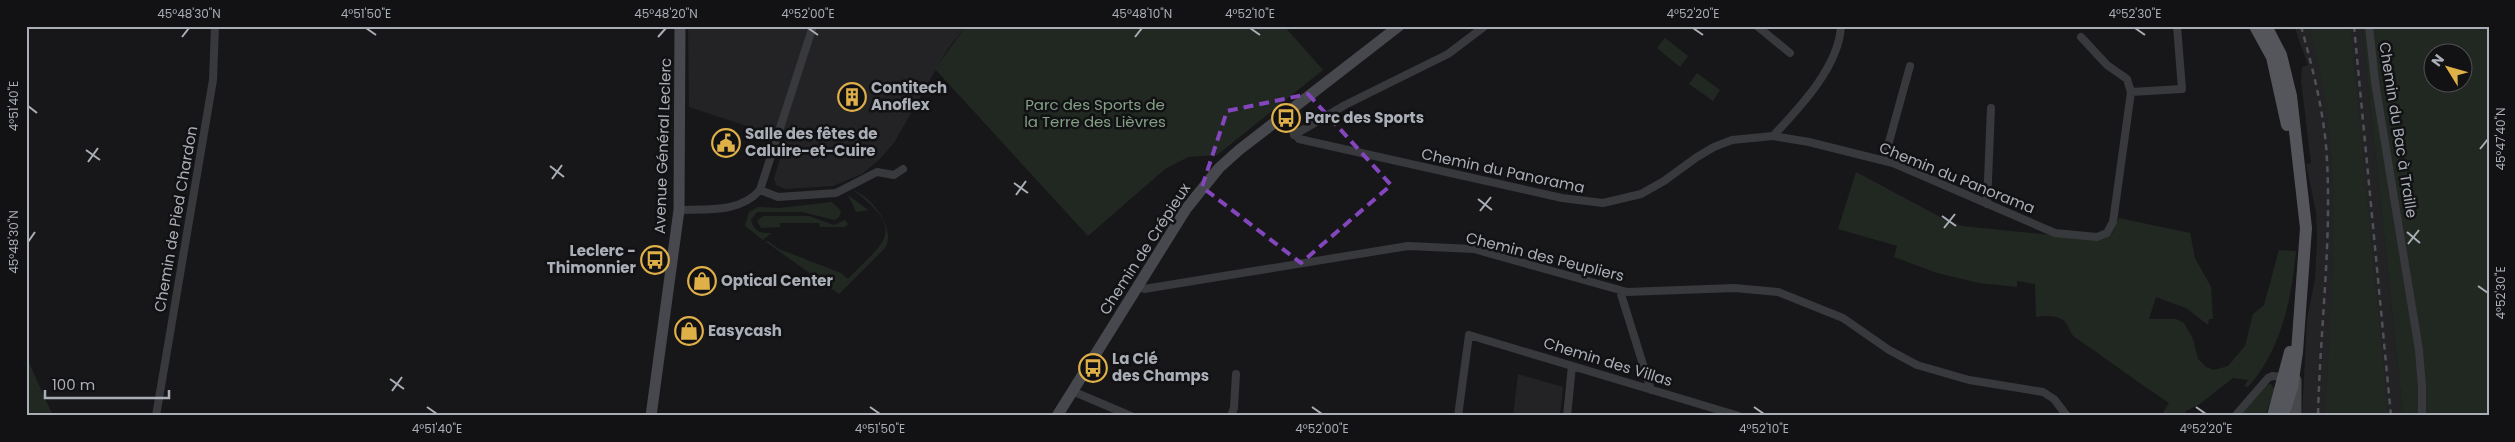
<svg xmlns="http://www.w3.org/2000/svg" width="2515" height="442" viewBox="0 0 2515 442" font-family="Poppins,sans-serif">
	<rect width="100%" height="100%" fill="#171719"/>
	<path fill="#232325" d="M688,26h278l-19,24 -53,93 -15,17 -17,14 -29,12 -48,3 -9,-4 -2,-7 12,-39 -97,-32z
		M2294,26h68l41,390h-101l5,-97 8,-40 2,-39 -1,-28 -10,-48 5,-1 -10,-83 1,-13 6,-2z
		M1518,374l45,13 -3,29h-47z"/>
	<path fill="#212822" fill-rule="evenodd" d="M966,26h318l39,44 -106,85 -29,2 -23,12 -77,67 -153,-167z
		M2309,26h41l38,390h-63c7,-132 22,-261 -16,-390z
		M2362,26h127v385l-2,5h-84zM2432,52h30v30h-30z
		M1665,38l23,18 -8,11 -23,-19z
		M1697,73l23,17 -7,11 -24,-17z
		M1856,172l86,46 20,8 139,14 11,-6 7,-16 71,15 5,25 16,29 2,32h-4l-1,6 -22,-17 -30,-11 -7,22h27l8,4 9,16 5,20 8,8 8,3 14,-4 17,-20 8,-32 11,-9 15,-55 17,1c-4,46 -15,100 -48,136l-4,-1 4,-6 -15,-2 -33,26 -14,7 -2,5h-18l-3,-3 6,-10c-32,-21 -62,-44 -93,-65 -8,-5 -6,-16 -17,-20 -7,-3 -15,-2 -23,-1l-1,-33 -18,-3v6l-38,-4 -42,-10 -43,-16 3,-11 -59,-17z
		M853,190c18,6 44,39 32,58l-46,46 -73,-52 2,-1 11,8 62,24 7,6c38,-39 59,-48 5,-89z
		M848,195l20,15 -12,2z
		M832,202l9,9 -2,6 -4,3 -33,-8h-45l-6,8c3,12 9,13 20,13l-8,7 -18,-14 4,-14 9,-5 21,1z
		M763,216h46l25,9 11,-5 3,4 -3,3h-25l-1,-4h-39v4l-19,1 -4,-7z
		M26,356l27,60h-27z
		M2271,384l4,6 -10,26h-25l26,-31z"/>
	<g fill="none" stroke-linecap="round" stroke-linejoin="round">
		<path stroke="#38393d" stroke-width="8" d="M1757,26l33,27
			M2369,26l6,56 44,268 3,37v29
			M2081,37l26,28 20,14 4,13
			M1282,117l17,22 263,59 41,5 38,-9 23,-13 33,-24 17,-10 18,-7 41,-4 36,6 84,21 162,70 42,4 10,-4 6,-11 18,-130 51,-3 -5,-63
			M1294,135l51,-30 103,-51 37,-28
			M1773,136c26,-28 66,-69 68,-110
			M1884,160l26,-94
			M760,190l18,7 58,-4 41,-21 17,3 9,-6
			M1987,204l4,-96
			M679,210c28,-1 61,3 81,-20l53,-164
			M1138,286l6,3 264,-43 66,3 153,43 107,-4 44,4 65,26 46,32 28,15 52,15 74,12 11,7 13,17
			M1620,291l31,99
			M1072,391l59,25
			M156,416l57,-336 2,-54
			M1231,416l3,-8 2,-34
			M1458,416l11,-81 270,81
			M1567,416l5,-50
			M2235,416l33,-38 4,-2 13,1"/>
		<path stroke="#46484d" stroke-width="11" d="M651,416l28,-206 1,-184
			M1057,416l129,-207 33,-41 20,-18 160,-124
			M2296,416v-36"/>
		<path stroke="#55565c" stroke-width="12" d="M2255,26l17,31 15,68
			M2266,26l15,29 10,41 15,132 -9,124 -5,35 -9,29
			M2273,416l17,-64"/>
		<path stroke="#4f5156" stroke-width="2.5" stroke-dasharray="6 5" stroke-linecap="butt" d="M2301,26c11,40 21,78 25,119 7,90 -6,181 -8,271
			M2354,26l37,390"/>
	</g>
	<path fill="none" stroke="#8446bd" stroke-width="4" stroke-dasharray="10 6" stroke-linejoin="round" d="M1308,94l83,91 -90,78 -99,-76 25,-76z"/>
	<path fill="none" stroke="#aaaeb7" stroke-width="2" d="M366,28l10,7M808,28l10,7M1250,28l10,7M1693,28l10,7M2135,28l10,7M182,37l7,-9M658,37l8,-9M1135,37l7,-9M28,106l9,7M2480,149l8,-10M86,150l14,10M88,162l10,-14M550,166l14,11M552,179l10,-14M1014,183l14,10M1016,195l10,-14M1478,199l14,11M1480,211l11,-14M1942,216l14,10M1944,228l11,-14M2407,232l13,11M28,242l7,-10M2408,244l11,-14M2478,286l10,7M390,379l14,10M392,391l10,-14M427,407l10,7M870,407l10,7M1312,407l10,7M1754,407l10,7M2196,407l10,7"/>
	<defs>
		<symbol id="building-ring" viewBox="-11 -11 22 22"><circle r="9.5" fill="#121214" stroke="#e0b048" stroke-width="1.5"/><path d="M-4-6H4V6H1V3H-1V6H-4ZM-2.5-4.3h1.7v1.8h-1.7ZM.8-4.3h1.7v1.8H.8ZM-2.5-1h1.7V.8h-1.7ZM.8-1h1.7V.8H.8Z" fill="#e0b048"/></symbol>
		<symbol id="bus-ring" viewBox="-11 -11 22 22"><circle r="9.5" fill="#121214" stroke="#e0b048" stroke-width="1.5"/><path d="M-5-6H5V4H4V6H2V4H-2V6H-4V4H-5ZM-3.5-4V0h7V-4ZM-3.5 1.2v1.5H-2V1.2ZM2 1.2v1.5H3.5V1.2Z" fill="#e0b048"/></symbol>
		<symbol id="civic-ring" viewBox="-11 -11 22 22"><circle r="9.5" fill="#121214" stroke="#e0b048" stroke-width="1.5"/><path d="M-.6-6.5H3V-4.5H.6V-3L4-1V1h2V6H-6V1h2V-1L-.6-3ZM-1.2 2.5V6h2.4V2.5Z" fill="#e0b048"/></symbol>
		<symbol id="shop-ring" viewBox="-11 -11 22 22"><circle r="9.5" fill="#121214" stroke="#e0b048" stroke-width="1.5"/><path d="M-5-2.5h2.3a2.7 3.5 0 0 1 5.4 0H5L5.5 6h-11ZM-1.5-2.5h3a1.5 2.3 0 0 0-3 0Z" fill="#e0b048"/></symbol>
	</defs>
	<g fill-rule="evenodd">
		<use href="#building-ring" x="836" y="81" width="32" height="32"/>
		<use href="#bus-ring" x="1270" y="102" width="32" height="32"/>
		<use href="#civic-ring" x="710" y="127" width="32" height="32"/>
		<use href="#bus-ring" x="639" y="244" width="32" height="32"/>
		<use href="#shop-ring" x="686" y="265" width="32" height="32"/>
		<use href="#shop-ring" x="673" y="315" width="32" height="32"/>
		<use href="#bus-ring" x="1077" y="352" width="32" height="32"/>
	</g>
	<g text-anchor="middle" stroke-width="5" stroke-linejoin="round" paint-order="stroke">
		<g font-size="15" font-weight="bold" fill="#aaaeb7" stroke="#121214" text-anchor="start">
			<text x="871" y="93">Contitech<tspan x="871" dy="17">Anoflex</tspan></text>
			<text x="1305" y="123">Parc des Sports</text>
			<text x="745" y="139">Salle des fêtes de<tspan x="745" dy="17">Caluire-et-Cuire</tspan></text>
			<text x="636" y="256" text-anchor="end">Leclerc -<tspan x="636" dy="17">Thimonnier</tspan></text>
			<text x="721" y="286">Optical Center</text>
			<text x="708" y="336">Easycash</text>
			<text x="1112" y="364">La Clé<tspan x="1112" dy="17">des Champs</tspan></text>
		</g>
		<g font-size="15" fill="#83a086" stroke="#121214">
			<text x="1095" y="110">Parc des Sports de<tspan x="1095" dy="17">la Terre des Lièvres</tspan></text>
		</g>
		<g font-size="15" fill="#aaaeb7" stroke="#121214">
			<text transform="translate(2398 130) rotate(81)" y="5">Chemin du Bac à Traille</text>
			<text transform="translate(663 146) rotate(-88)" y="5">Avenue Général Leclerc</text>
			<text transform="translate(1503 171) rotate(12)" y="5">Chemin du Panorama</text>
			<text transform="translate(1957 178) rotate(22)" y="5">Chemin du Panorama</text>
			<text transform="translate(176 219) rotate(-80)" y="5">Chemin de Pied Chardon</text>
			<text transform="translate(1145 249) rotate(-57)" y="5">Chemin de Crépieux</text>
			<text transform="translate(1545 257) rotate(14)" y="5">Chemin des Peupliers</text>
			<text transform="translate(1608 362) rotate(17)" y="5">Chemin des Villas</text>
		</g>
	</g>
	<rect width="2515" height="442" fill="none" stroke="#121214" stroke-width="55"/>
	<g transform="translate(2448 68) rotate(307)"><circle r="24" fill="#121214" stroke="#4f5055"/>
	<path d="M0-4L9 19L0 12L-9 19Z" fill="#e0b048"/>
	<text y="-8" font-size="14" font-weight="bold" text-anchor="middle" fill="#aaaeb7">N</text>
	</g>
	<path d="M45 390v8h124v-8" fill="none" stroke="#aaaeb7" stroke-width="2.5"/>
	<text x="52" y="390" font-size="15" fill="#aaaeb7" stroke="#121214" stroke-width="4" paint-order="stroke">100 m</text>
	<rect x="28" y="28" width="2460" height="386" fill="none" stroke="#aaaeb7" stroke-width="2"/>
	<g font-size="12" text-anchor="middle" fill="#aaaeb7">
		<text x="189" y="18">45°48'30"N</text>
		<text x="366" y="18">4°51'50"E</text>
		<text x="666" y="18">45°48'20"N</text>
		<text x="808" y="18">4°52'00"E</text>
		<text x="1142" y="18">45°48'10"N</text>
		<text x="1250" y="18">4°52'10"E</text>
		<text x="1693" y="18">4°52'20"E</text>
		<text x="2135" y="18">4°52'30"E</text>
		<text transform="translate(14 106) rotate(-90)" y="4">4°51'40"E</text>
		<text transform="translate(2501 139) rotate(-90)" y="4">45°47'40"N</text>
		<text transform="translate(14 242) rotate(-90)" y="4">45°48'30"N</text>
		<text transform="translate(2501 293) rotate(-90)" y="4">4°52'30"E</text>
		<text x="437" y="433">4°51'40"E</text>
		<text x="880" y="433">4°51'50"E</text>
		<text x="1322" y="433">4°52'00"E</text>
		<text x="1764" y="433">4°52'10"E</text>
		<text x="2206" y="433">4°52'20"E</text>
	</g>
</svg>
